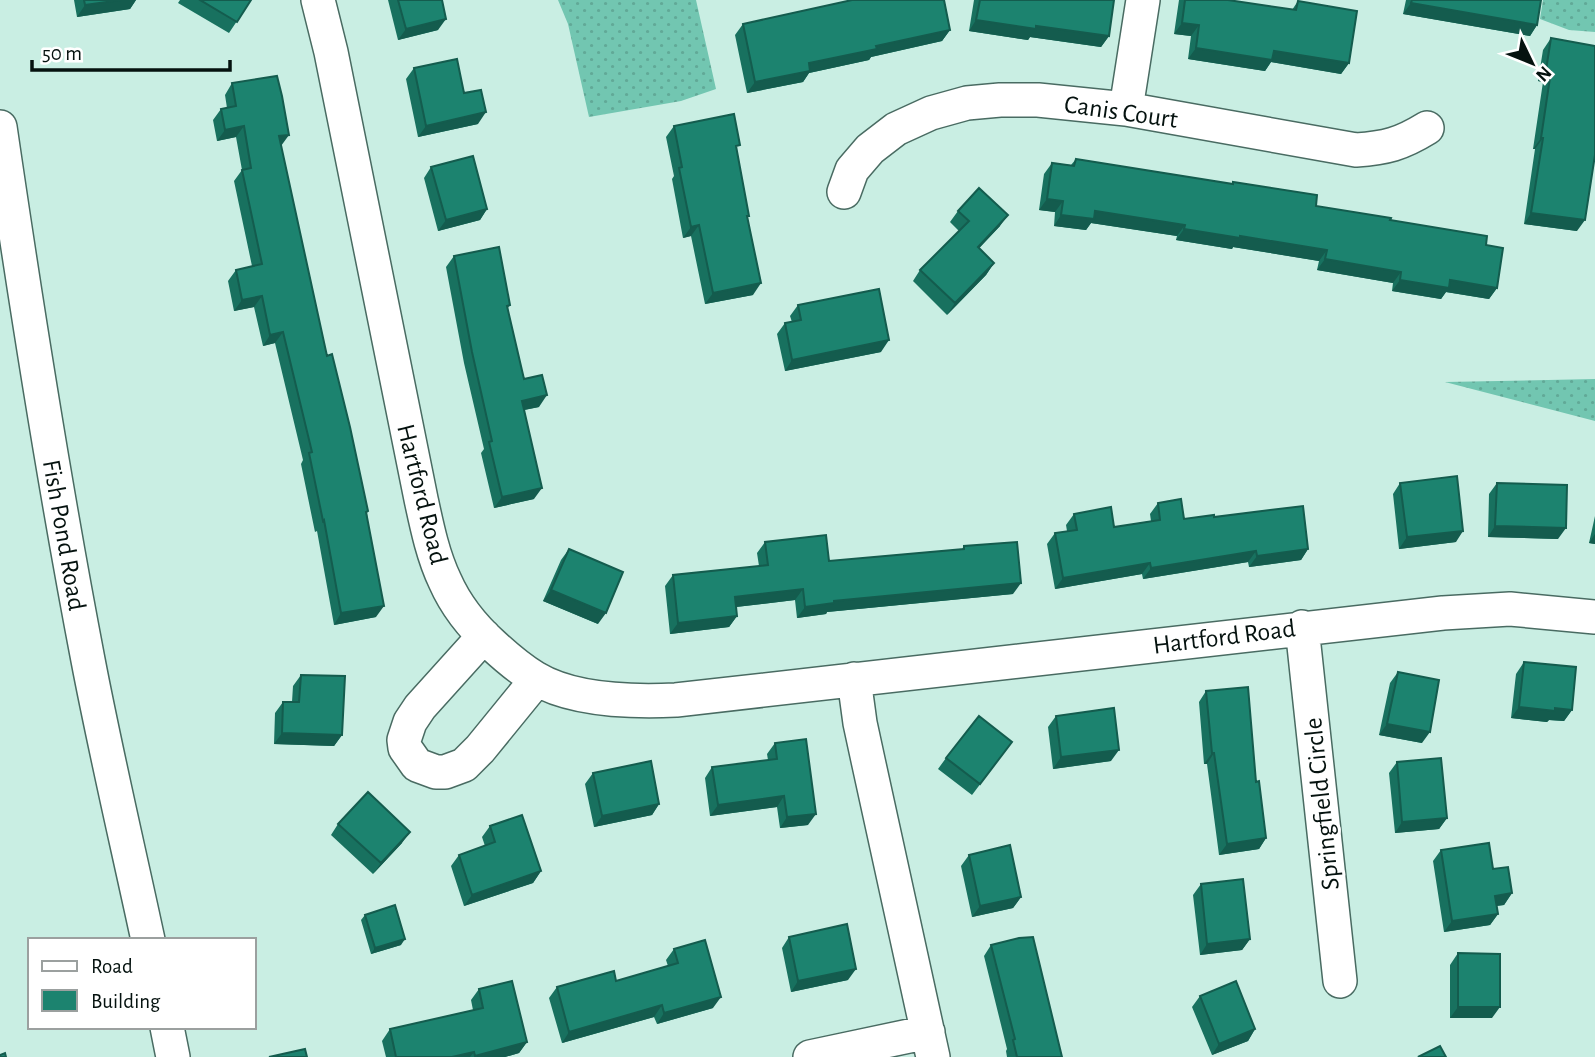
<svg xmlns="http://www.w3.org/2000/svg" width="1595" height="1057" viewBox="0 0 1595 1057" font-family="'Alegreya Sans',sans-serif">
	<defs>
		<pattern id="grass-dots" width="8" height="8" patternUnits="userSpaceOnUse" patternTransform="scale(1.75)"><rect width="8" height="8" fill="#72c6b1"/><path d="M2 2h.1M6 6h.1" fill="none" stroke="#61a997" stroke-width="1.8" stroke-linecap="round"/></pattern>
	</defs>
	<rect width="100%" height="100%" fill="#c9eee3"/>
	<path fill="url(#grass-dots)" d="M558,0h138l20,89 -35,12 -92,16 -21,-93z
		M1543,0h52v32l-26,-2 -29,-11z
		M1595,379v42l-150,-39z"/>
	<g fill="none" stroke-linecap="round" stroke-linejoin="round">
		<defs>
			<path id="minor" d="M318,0l13,52 90,447c6,28 12,57 24,82 11,25 28,46 48,64 13,12 27,24 42,33 38,23 98,24 141,22l767,-87 67,-4 85,8
				M1126,109l17,-109
				M0,127c26,178 54,356 88,533 18,94 40,187 60,280
				M844,192l8,-22 18,-21 26,-20 35,-16 36,-10 33,-3h38l88,9 230,41c30,-2 45,-6 71,-22
				M1302,627l38,354
				M484,636l-64,71 -10,15 -6,18 1,8 12,17 19,7h9l19,-7 16,-16 57,-70
				M854,679l6,44 8,37 65,297
				M167,1027l6,30
				M810,1057l118,-25"/>
		</defs>
		<use href="#minor" stroke="#496b62" stroke-width="36"/>
		<use href="#minor" stroke="#fff" stroke-width="33"/>
	</g>
	<path fill="#18715f" d="M74,0h62l-6,9 -53,8z
		M180,0h71l-22,33 -51,-30z
		M388,0h54l-4,30 -40,10z
		M974,0h140l-5,36 -8,11 -71,-10 -2,3 -59,-9z
		M1179,0h49l64,10 6,-9 51,62 -8,11 -70,-12 -6,9 -77,-12 3,-23 -17,-2z
		M1406,0h135l-4,25 -7,11 -127,-22z
		M743,24l207,6 -8,11 -71,16 -2,3 -60,13 -6,9 -56,11 -12,-58z
		M1551,38l26,193 -53,-7 11,-75h-2l10,-67 -5,-1 5,-31z
		M414,68l50,25 14,31 -60,13 -12,-58z
		M232,83l49,63 46,210 41,155 -1,2 9,104 -42,8 -17,-94 -2,1 -14,-68 2,-4 -28,-117 -12,3 -9,-39 -20,4 -6,-30 8,-11 16,-4 -18,-85 8,-11 -6,-33 -19,4 -4,-21 8,-11 6,-1 -2,-13z
		M674,126l63,24 12,66 -2,2 6,77 -48,9 -14,-68 -8,2 -11,-59 2,-3 -8,-39z
		M1076,159l156,25 1,-2 83,24 74,14 96,25 11,43 -8,11 -43,-7 -5,7 -49,-8 1,-8 -76,-13 2,-9 -86,-14 -1,2 -56,-9 1,-4 -86,-13 -5,7 -32,-4 1,-14 -16,-2 5,-36 8,-11 19,2z
		M431,167l56,42 -7,11 -42,11 -14,-53z
		M958,211l42,15 -21,22 15,15 -8,12 -39,40 -34,-34 7,-11 39,-39 -9,-9z
		M454,256l56,49 -3,4 17,70 15,28 -15,3 10,89 -40,9 -13,-55 3,-4 -20,-86 -18,-96z
		M798,305l83,47 -96,19 -8,-37 8,-11 7,-1 -2,-6z
		M1400,483l56,59 -57,7 -6,-55z
		M1497,483l61,56 -70,-2 1,-43z
		M1158,503l26,16 30,-2 94,32 -7,11 -52,7 -1,-5 -105,17 -1,-5 -87,15 -8,-45 8,-11 12,-2 -1,-6 8,-11 40,13 37,-6 -1,-7z
		M1595,516v28l-6,-1z
		M765,542l64,19 133,-12 2,-3 49,48 -186,18 -1,2 -29,4 -2,-18 -59,7 1,9 -8,11 -59,7 -5,-48 8,-11 86,-9 -2,-13z
		M569,549l29,75 -55,-23 18,-41z
		M1524,662l48,48 -8,11 -15,-1 -2,2 -36,-4 5,-44z
		M1398,672l24,71 -43,-8 11,-52z
		M301,675l41,60 -8,11 -60,-2 1,-31 8,-11h9l1,-16z
		M1206,691l50,91 10,56 -7,11 -40,6 -12,-91h-3l-5,-62z
		M1056,716l55,45 -58,8 -5,-42z
		M1012,742l-40,53 -34,-26 8,-11z
		M775,743l33,82 -28,3 -3,-21 -67,9 -5,-38 7,-11 56,-7 -1,-6z
		M1397,762l50,56 -8,11 -44,4 -6,-60z
		M593,773l66,31 -7,11 -58,12 -9,-43z
		M338,824l64,19 -29,31 -42,-39z
		M490,826l51,45 -8,12 -69,23 -13,-40 8,-11 26,-9 -3,-9z
		M1441,850l52,19 19,24 -8,12 -8,1 2,8 -8,11 -46,7 -11,-71z
		M969,855l52,42 -8,11 -41,9 -11,-51z
		M1201,884l49,55 -8,11 -42,5 -7,-60z
		M365,915l36,30 -30,9 -10,-34z
		M789,937l59,43 -57,12 -9,-44z
		M991,945l71,112h-55l-1,-6 1,-2 -23,-93z
		M674,949l39,59 -56,16 -3,-7 -92,26 -13,-45 8,-11 59,-6 52,-15 -2,-6z
		M1458,953l34,65h-42v-53z
		M479,989l48,53 -8,11 -14,4h-119l-4,-16 8,-12 83,-19 -2,-10z
		M1200,996l55,33 -7,12 -36,14 -20,-48z"/>
	<path fill="#145c4e" d="M121,0h15l-6,9 -53,8 8,-12z
		M1411,3l126,22 -7,11 -127,-22z
		M446,19l-8,11 -40,10 8,-11z
		M976,20l60,6 73,10 -8,11 -71,-10 -2,3 -59,-9z
		M1182,23l17,2 -8,11 -17,-2z
		M950,30l-8,11 -71,16 -2,3 -60,13 -6,9 -56,11 8,-11 54,-19 67,-17z
		M1196,48l78,3 75,12 -8,11 -70,-12 -6,9 -77,-12z
		M1546,70l5,1 -8,11 -5,-1z
		M486,112l-8,12 -60,13 8,-11z
		M244,126l-8,11 -19,4 8,-11z
		M289,135l-8,11 -2,-10z
		M1541,138h2l-8,11h-2z
		M1047,199l16,2 -8,11 -16,-2z
		M487,209l-7,11 -42,11 8,-11z
		M1095,211l90,14 -8,11 -86,-13 -5,7 -32,-4 7,-11z
		M1531,213l54,7 -8,11 -53,-7z
		M1008,215l-8,11 -30,32 8,-11z
		M699,225l-8,11 -8,2 8,-11z
		M1184,229l56,7 87,14 -8,11 -86,-14 -1,2 -56,-9z
		M1325,259l76,13 -8,11 -76,-13z
		M994,263l-8,12 -39,40 8,-12z
		M1400,280h50l47,8 -8,11 -43,-7 -5,7 -49,-8z
		M761,283l-8,12 -48,9 8,-11z
		M262,296l-8,11 -20,4 8,-11z
		M283,332l-8,11 -12,3 7,-11z
		M889,340l-8,12 -96,19 7,-11z
		M547,395l-8,12 -25,5 8,-11z
		M542,488l-8,11 -40,9 8,-11z
		M1495,526l71,2 -8,11 -70,-2z
		M1463,531l-7,11 -57,7 8,-12z
		M1595,534v10l-6,-1z
		M1308,549l-7,11 -52,7 8,-11z
		M1256,551l-8,11 -105,17 8,-11z
		M1150,563l-8,11 -87,15 8,-11z
		M1021,583l-8,11 -186,18 -1,2 -29,4 8,-11 29,-6z
		M803,589l-8,11 -68,8 8,-11z
		M551,590l55,23 -8,11 -55,-23z
		M384,606l-8,11 -42,8 7,-12z
		M737,616l-8,11 -59,7 8,-11z
		M1519,707l36,1 17,2 -8,11 -15,-1 -2,2 -36,-4z
		M1387,724l43,8 -8,11 -43,-8z
		M282,733l60,2 -8,11 -60,-2z
		M1119,750l-8,11 -58,8 8,-12z
		M1212,753h2l-7,11h-3z
		M784,796l-7,11 -67,9 8,-11z
		M659,804l-7,11 -58,12 8,-11z
		M816,814l-8,11 -28,3 7,-11z
		M1447,818l-8,11 -44,4 7,-11z
		M410,832l-8,11 -29,31 8,-11z
		M1266,838l-7,11 -40,6 8,-11z
		M541,871l-8,12 -69,23 8,-11z
		M1512,893l-8,12 -17,2 8,-11z
		M1021,897l-8,11 -41,9 8,-11z
		M1498,914l-8,11 -46,7 8,-11z
		M405,939l-4,6 -30,9 4,-6z
		M1250,939l-8,11 -42,5 7,-11z
		M856,969l-8,11 -57,12 7,-11z
		M721,997l-8,11 -56,16 7,-11z
		M662,1005l-8,12 -92,26 7,-11z
		M1458,1007h42l-8,11h-42z
		M1255,1029l-7,12 -36,14 7,-11z
		M527,1042l-8,11 -14,4h-31z
		M474,1052l-4,5h-18z"/>
	<path fill="#1c836f" stroke="#145c4e" stroke-width="2" d="M84,0h37l-36,5z
		M200,0h51l-14,22z
		M398,0h44l4,19 -40,10z
		M852,0h92l6,30 -74,16 1,3 -68,14 1,8 -55,11 -12,-58z
		M980,0h134l-5,36 -73,-10v3l-60,-9z
		M1185,0h43l68,10 2,-9 59,10 -8,52 -75,-12 -2,9 -76,-12 3,-23 -17,-2z
		M1412,0h129l-4,25 -126,-22z
		M1551,38l44,8v109l-10,65 -54,-7 12,-75h-2l10,-67 -5,-1z
		M457,59l7,34 17,-3 5,22 -60,14 -12,-58z
		M277,76l5,20 7,39 -10,1 48,220 5,-2 18,73 18,84 -2,1 18,94 -43,7 -17,-93 -1,1 -14,-68 3,-1 -29,-120 -13,3 -8,-39 -20,4 -6,-30 26,-6 -20,-94 9,-2 -7,-42 -19,4 -4,-21 15,-3 -4,-23z
		M734,114l6,31 -4,1 13,70h-2l14,67 -48,10 -14,-68 -8,2 -12,-59 3,-1 -8,-41z
		M473,156l14,53 -41,11 -15,-53z
		M1076,159l157,25v-2l84,13 -1,11 75,12 -1,2 97,16 -1,9 17,3 -6,40 -47,-8 -1,8 -49,-8 1,-8 -76,-13 2,-9 -87,-14v2l-56,-9 1,-4 -90,-14 -1,8 -33,-4 2,-14 -16,-2 5,-36 22,3z
		M979,188l29,27 -30,32 16,16 -39,40 -35,-33 49,-49 -11,-10z
		M499,247l11,58 -3,1 17,73 18,-4 5,20 -25,6 20,87 -40,9 -13,-55 3,-1 -20,-89 -18,-96z
		M879,289l10,51 -97,20 -7,-37 16,-3 -3,-15z
		M1457,476l6,55 -56,6 -7,-54z
		M1497,483l70,2 -1,43 -71,-2z
		M1181,499l3,20 30,-4v2l89,-11 5,43 -51,7 -1,-5 -105,17 -1,-5 -87,15 -8,-45 22,-3 -3,-16 37,-7 3,20 46,-7 -2,-17z
		M826,535l3,26 135,-12v-3l53,-4 4,41 -187,18v2l-29,4 -2,-18 -68,8 2,19 -59,7 -5,-48 95,-10 -3,-23z
		M569,549l54,23 -17,41 -55,-23z
		M1524,662l52,5 -4,43 -17,-2v3l-36,-4z
		M1398,672l41,8 -9,52 -43,-8z
		M301,675l44,1 -3,59 -60,-2 1,-31h16z
		M1248,687l8,95 3,-1 7,57 -39,6 -13,-91h-2l-6,-62z
		M1114,708l5,42 -58,7 -5,-41z
		M979,716l33,26 -32,42 -34,-26z
		M806,739l10,75 -29,3 -3,-21 -66,9 -6,-38 65,-8 -2,-16z
		M1441,758l6,60 -45,4 -5,-60z
		M651,761l8,43 -57,12 -9,-43z
		M368,792l42,40 -29,31 -43,-39z
		M522,815l19,56 -69,24 -13,-40 36,-13 -5,-16z
		M1489,843l4,26 15,-2 4,26 -17,3 3,18 -46,7 -11,-71z
		M1010,845l11,52 -41,9 -11,-51z
		M1243,879l7,60 -43,5 -6,-60z
		M395,905l10,34 -30,9 -10,-33z
		M847,924l9,45 -58,12 -9,-44z
		M1033,937l29,120h-45l-4,-17 2,-1 -24,-94 28,-7z
		M705,940l16,57 -57,16 -2,-8 -93,27 -12,-45 57,-16 2,10 62,-18 -4,-14z
		M1458,953l42,1v53h-42z
		M512,981l15,61 -52,14 -1,-4 -22,5h-56l-6,-28 93,-21 -4,-19z
		M1236,981l19,48 -36,15 -19,-48z
		M1440,1046l6,11h-28z
		M305,1049l2,8h-38z
		M5,1053l1,4h-6v-2z"/>
	<g text-anchor="middle" stroke-width="6" stroke-linejoin="round" paint-order="stroke">
		<g font-size="26" fill="#05120f" stroke="#fff">
			<text transform="translate(1121 111) rotate(8)" y="9">Canis Court</text>
			<text transform="translate(423 494) rotate(76)" y="9">Hartford Road</text>
			<text transform="translate(65 535) rotate(80)" y="9">Fish Pond Road</text>
			<text transform="translate(1224 636) rotate(-7)" y="9">Hartford Road</text>
			<text transform="translate(1321 804) rotate(-96)" y="9">Springfield Circle</text>
		</g>
	</g>
	<rect x="28" y="938" width="228" height="91" fill="#ffffff" stroke="#9ba09f" stroke-width="2"/>
	<rect x="42" y="961" width="35" height="10" fill="#ffffff" stroke="#9ba09f" stroke-width="2"/>
	<text x="91" y="973" font-size="21" fill="#05120f">Road</text>
	<rect x="42" y="990" width="35" height="21" fill="#1c836f" stroke="#9ba09f" stroke-width="2"/>
	<text x="91" y="1008" font-size="21" fill="#05120f">Building</text>
	<g transform="translate(1532 63) rotate(133)" stroke="#ffffff" stroke-width="5" paint-order="stroke">
	<path d="M0-5L12 26L0 18L-12 26Z" fill="#05120f"/>
	<text y="-10" font-size="19" font-weight="bold" text-anchor="middle" fill="#05120f">N</text>
	</g>
	<path d="M32 60v10h198v-10" fill="none" stroke="#05120f" stroke-width="3.5"/>
	<text x="42" y="60" font-size="21" fill="#05120f" stroke="#ffffff" stroke-width="5" paint-order="stroke">50 m</text>
</svg>
